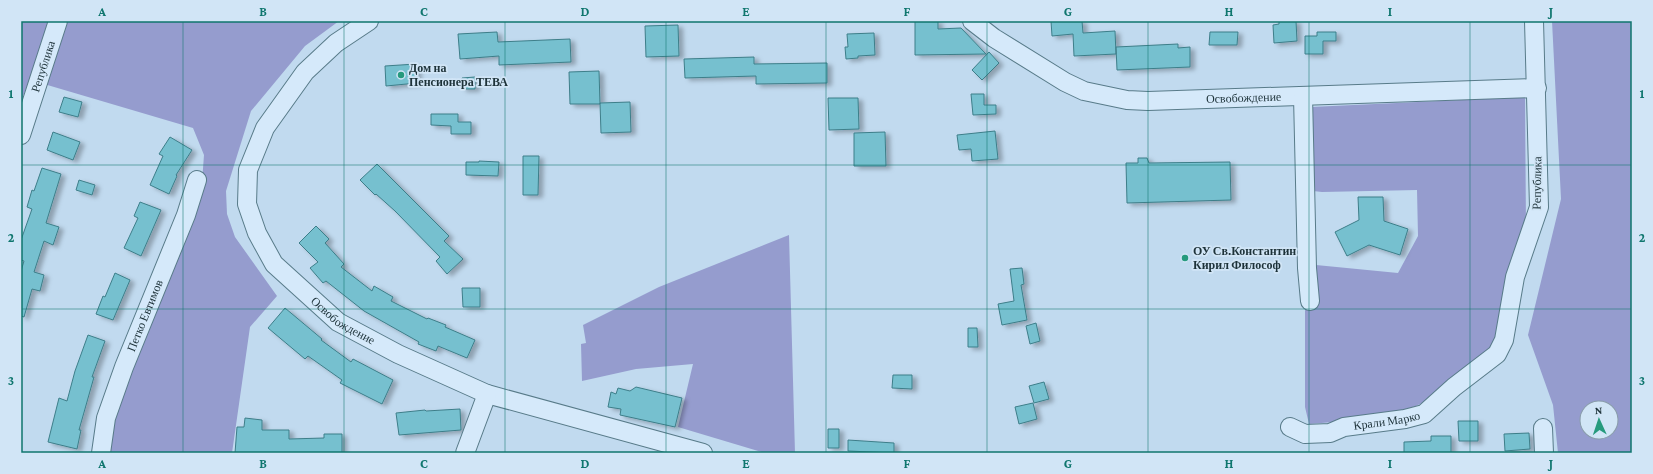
<svg xmlns="http://www.w3.org/2000/svg" width="1653" height="474" viewBox="0 0 1653 474" font-family="'Crimson Pro',serif">
	<defs>
		<filter id="shadow"><feDropShadow dx="4.5" dy="2.5" stdDeviation="2" flood-color="#0004"/></filter>
	</defs>
	<rect width="100%" height="100%" fill="#c1daef"/>
	<path fill="#959cce" fill-rule="evenodd" d="M21,21h31l-17,52 -7,10 -7,19z
		M64,21h275l-34,25 -54,65 -25,80 1,23 8,23 42,59 -27,31 -18,126h-125l4,-36 91,-235 2,-27 -11,-27 -149,-44z
		M1552,21h80v432h-74l-5,-48 -25,-70 33,-136zM1587,408h24v24h-24z
		M1525,97l1,133 -27,102 -7,15 -60,51 -16,8 -17,5 -53,10 -37,3 -4,-17v-101l12,-2 -1,-39 82,8 20,-37 -1,-46 -95,2 -9,-1 -2,-84z
		M789,235l6,218h-30l-87,-26 15,-63 -57,5 -54,12 -1,-37 5,-1 -3,-18 76,-38z"/>
	<path fill="#76c0cf" stroke="#3d7e89" filter="url(#shadow)" d="M915,21h23v8l23,-1 25,26 -71,1z
		M1051,21h31l1,12 32,-2 1,23 -42,2 -1,-22 -21,2z
		M1279,21h17l1,20 -23,2 -1,-18 6,-1z
		M678,25l1,31 -33,1 -1,-31z
		M497,32l1,10 72,-3 1,23 -72,3v-9l-39,3 -2,-25z
		M1210,32h28l-1,13h-28z
		M1317,32h19v9h-13v13h-18v-18h12z
		M874,33l1,22 -17,1v2l-12,1 -1,-12h3l-1,-13z
		M1178,44v4l12,-1v20l-73,3 -1,-23z
		M989,52l10,11 -17,17 -10,-10z
		M754,57v7l73,-1v20l-71,1v-8l-71,2 -1,-19z
		M416,64l1,19 -31,3 -1,-20z
		M599,71l1,33h-30l-1,-32z
		M475,77v12h-13v-11z
		M971,94h13v11h12v9l-23,1z
		M64,97l18,5 -4,15 -19,-5z
		M828,98h30l1,31 -30,1z
		M630,102l1,30 -30,1 -1,-30z
		M431,114h27v8h13v12h-20v-8l-20,-1z
		M995,131l3,28 -26,2 -1,-12 -12,1 -2,-15z
		M53,132l27,10 -7,18 -26,-10z
		M885,132l1,34h-32v-33z
		M170,137l22,13 -16,25 1,1 -8,18 -19,-9 13,-29 -4,-2z
		M523,156h16l-1,39h-15z
		M1138,158h9l2,5 81,-1 1,38 -104,3 -1,-40h12z
		M479,161l20,1 -1,14 -32,-1v-13h13z
		M377,164l72,72 -5,5 19,18 -16,15 -11,-13 4,-4 -45,-46 -19,-17 -1,1 -15,-15z
		M42,168l19,6 -15,49 13,4 -6,18 -9,-4 -10,31 10,3 -4,16 -8,-2 -8,28 -3,-1v-45l3,-10 -3,-1v-20l11,-31 -5,-2 5,-17 2,1z
		M79,180l16,5 -3,10 -16,-5z
		M1358,197h25l1,24 24,8 -8,26 -31,-10 -22,11 -12,-24 24,-12z
		M140,202l21,8 -20,46 -17,-8 14,-30 -4,-2z
		M316,226l13,13 -4,4 19,21 -3,3 31,24 2,-5 19,11 -2,4 36,18 1,-1 18,7 -1,2 30,13 -8,18 -29,-12 -2,5 -18,-7 1,-2 -55,-31 -38,-30 -3,2 -13,-15 8,-6 -19,-19z
		M1022,268l2,16 -3,1 6,35 -25,5 -4,-21 16,-3 -4,-32z
		M115,273l15,7 -17,40 -17,-6 7,-18 2,1z
		M462,288h18v19h-17z
		M285,308l37,31 -1,1 30,22 2,-3 40,21 -11,24 -42,-21 2,-3 -34,-24 -3,3 -37,-31z
		M1036,323l4,18 -10,3 -4,-18z
		M968,328h9l1,19h-10z
		M88,335l17,6 -13,36h2l-15,53h2l-4,19 -29,-7 11,-44 8,3 8,-30z
		M893,375h19v14l-20,-1z
		M1044,382l5,17 -15,4 -5,-17z
		M636,387l46,11 -7,29 -55,-12 1,-6 -13,-2 3,-15 5,2 2,-6 12,3z
		M1033,403l4,16 -18,5 -4,-17z
		M460,409l1,21 -62,5 -3,-22 29,-3 1,1z
		M245,418l17,2v10h27v9l35,-1v-4h18v19h-107l2,-26h7z
		M1458,421h20v20h-19z
		M828,429h11v19h-11z
		M1529,433l1,16 -25,2 -1,-17z
		M1431,436h20v17h-47v-11l27,-1z
		M848,440l46,3v10l-46,-2z"/>
	<g fill="none" stroke-linecap="round" stroke-linejoin="round">
		<defs>
			<g id="minor">
				<path id="s1" d="M369,21l-33,22 -31,29 -40,56 -17,42 -1,34 10,29 17,31 64,58 60,32 89,40 216,59"/>
				<path id="s2" d="M972,21l22,17 71,44 19,9 43,9 21,1 389,-13"/>
				<path d="M1303,96l4,172 3,33"/>
				<path id="s3" d="M21,135l37,-114"/>
				<path id="s4" d="M1290,427l15,7 25,-1 14,-6 61,-8 19,-5 30,-27 43,-33 7,-14 11,-63 24,-70 -5,-186"/>
				<path d="M1543,428l1,25"/>
				<path id="s5" d="M101,453l5,-35 18,-51 62,-152 11,-35"/>
				<path d="M465,453l22,-59"/>
			</g>
		</defs>
		<use href="#minor" stroke="#587b89" stroke-width="20"/>
		<use href="#minor" stroke="#d5e9fa" stroke-width="18"/>
	</g>
	<path fill="none" stroke="#0f766e" stroke-width="1" stroke-opacity="0.55" d="M183,21v432M344,21v432M505,21v432M666,21v432M826,21v432M987,21v432M1148,21v432M1309,21v432M1470,21v432M21,165h1611M21,309h1611"/>
	<g fill="#269a7d" stroke="#d1e5f6" stroke-width="1.5">
		<circle cx="401" cy="75" r="4"/>
		<circle cx="1185" cy="258" r="4"/>
	</g>
	<g text-anchor="middle" stroke-width="3.5" stroke-linejoin="round" paint-order="stroke">
		<g font-size="12" fill="#1d3239" stroke="#d1e5f6">
			<text dy="4" stroke="none"><textPath href="#s3" startOffset="72">Република</textPath></text>
			<text dy="4" stroke="none"><textPath href="#s2" startOffset="293">Освобождение</textPath></text>
			<text transform="translate(1537 183) rotate(-89)" y="4">Република</text>
			<text dy="4" stroke="none"><textPath href="#s5" startOffset="145">Петко Евтимов</textPath></text>
			<text dy="4" stroke="none"><textPath href="#s1" startOffset="386">Освобождение</textPath></text>
			<text dy="4" stroke="none"><textPath href="#s4" startOffset="100">Крали Марко</textPath></text>
		</g>
		<g font-size="12" font-weight="bold" fill="#1d3239" stroke="#d1e5f6" text-anchor="start">
			<text x="409" y="72">Дом на<tspan x="409" dy="14">Пенсионера ТЕВА</tspan></text>
			<text x="1193" y="255">ОУ Св.Константин<tspan x="1193" dy="14">Кирил Философ</tspan></text>
		</g>
	</g>
	<rect width="1653" height="474" fill="none" stroke="#d1e5f6" stroke-width="44"/>
	<g transform="translate(1599 420) rotate(357)"><circle r="19" fill="#d1e5f6" stroke="#899daa"/>
	<path d="M0-3L7 15L0 10L-7 15Z" fill="#269a7d"/>
	<text y="-6" font-size="11" font-weight="bold" text-anchor="middle" fill="#1d3239">N</text>
	</g>
	<rect x="22" y="22" width="1609" height="430" fill="none" stroke="#0f766e" stroke-width="1.5"/>
	<g font-size="13" text-anchor="middle" font-weight="bold" fill="#0f766e">
		<text x="102" y="16">A</text>
		<text x="263" y="16">B</text>
		<text x="424" y="16">C</text>
		<text x="585" y="16">D</text>
		<text x="746" y="16">E</text>
		<text x="907" y="16">F</text>
		<text x="1068" y="16">G</text>
		<text x="1229" y="16">H</text>
		<text x="1390" y="16">I</text>
		<text x="1551" y="16">J</text>
		<text x="11" y="98">1</text>
		<text x="1642" y="98">1</text>
		<text x="11" y="242">2</text>
		<text x="1642" y="242">2</text>
		<text x="11" y="385">3</text>
		<text x="1642" y="385">3</text>
		<text x="102" y="468">A</text>
		<text x="263" y="468">B</text>
		<text x="424" y="468">C</text>
		<text x="585" y="468">D</text>
		<text x="746" y="468">E</text>
		<text x="907" y="468">F</text>
		<text x="1068" y="468">G</text>
		<text x="1229" y="468">H</text>
		<text x="1390" y="468">I</text>
		<text x="1551" y="468">J</text>
	</g>
</svg>
